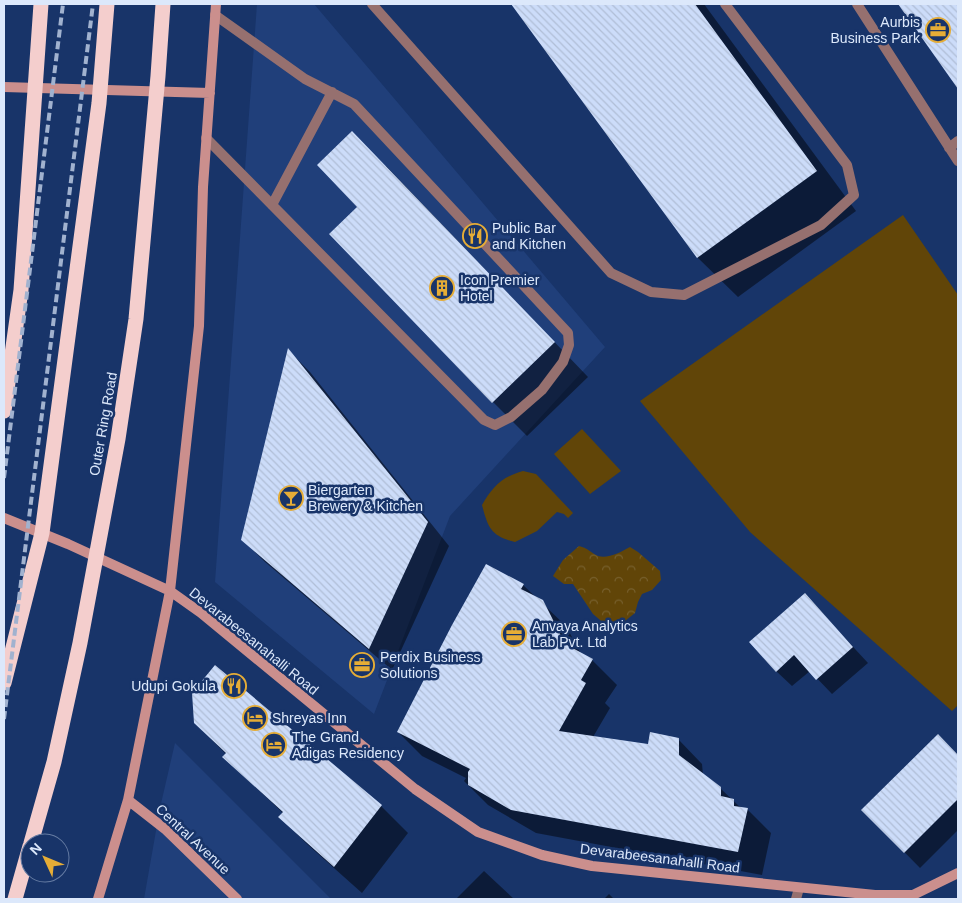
<svg xmlns="http://www.w3.org/2000/svg" width="962" height="903" viewBox="0 0 962 903" font-family="Arial,sans-serif">
	<defs>
		<pattern id="park-crowns" width="20" height="18" patternUnits="userSpaceOnUse" patternTransform="scale(1.25)"><rect width="20" height="18" fill="#614508"/><path d="M2 6a3 3 0 1 1 6 0M12 15a3 3 0 1 1 6 0" fill="none" stroke="#77602d"/></pattern>
		<pattern id="building-back-hatch" width="6" height="6" patternUnits="userSpaceOnUse" patternTransform="scale(1.25)"><rect width="6" height="6" fill="#ccdcf9"/><path d="M-1 5l2 2M0 0l6 6M5-1l2 2" fill="none" stroke="#b0bed6"/></pattern>
	</defs>
	<rect width="100%" height="100%" fill="#183469"/>
	<path fill="#203f7a" d="M257,4h57l291,343 -155,169 -76,198 -159,-132z
		M175,743l156,156h-187l16,-91z"/>
	<path fill="#614508" d="M903,215l55,80v410l-6,6 -202,-179 -110,-131z
		M582,429l39,42 -31,23 -36,-40z
		M523,471l13,3 37,39 -5,5 -4,-4 -7,-2 -20,19 -22,11c-24,-6 -27,-14 -33,-37 11,-19 20,-28 41,-34z"/>
	<path fill="url(#park-crowns)" d="M579,546c9,2 12,7 19,10 10,3 23,-4 32,-9l8,5 22,19 1,9 -9,10 -10,4 -4,8 -3,11 -10,8 -19,4 -13,-11 -20,-30h-9l-11,-8 10,-16z"/>
	<path fill="#0007" d="M513,4h191l152,207 -118,86 -40,-39z
		M900,4h58v77l-14,-14z
		M386,166l202,211 -61,59 -34,-34 -134,-195z
		M289,351l21,21 139,174 -57,124 -127,-108 -23,-23z
		M523,585l43,41 15,28 11,6 25,25 -12,18 5,5 -17,29 56,8 29,-6 24,25 1,11 17,13 21,20 6,1 24,24 -9,42 -226,-42 -48,-28 -24,-24 2,-3 -44,-22 -24,-24z
		M805,595l63,68 -36,31 -22,-23 -18,15 -16,-15z
		M195,723l186,83 27,27 -46,60 -55,-49 -27,-27 3,-4 -59,-56 2,-3z
		M938,736l20,21v73l-38,38 -57,-58z
		M484,871l30,28h-58z
		M609,894l5,5h-10z"/>
	<path fill="url(#building-back-hatch)" d="M511,4h184l122,167 -120,87z
		M898,4h60v85z
		M352,131l203,211 -63,61 -163,-169 28,-27 -40,-42z
		M288,348l140,174 -59,127 -128,-109z
		M486,564l38,20 -3,5 22,11 22,44 28,15 -12,21 5,3 -27,48 89,13 2,-12 29,6v17l42,32v9l13,3v7l14,2 -10,44 -227,-42 -43,-25v-13l2,-3 -73,-37 55,-107z
		M805,593l48,54 -37,33 -22,-25 -18,17 -27,-30z
		M215,665l167,140 -48,62 -56,-50 5,-5 -61,-55 4,-4 -32,-30 -2,-30z
		M938,734l20,21v44l-54,54 -43,-43z"/>
	<g fill="none" stroke-linecap="round" stroke-linejoin="round">
		<path stroke="#96706f" stroke-width="10" d="M372,4l239,269 40,19 33,3 137,-70 33,-30 -7,-30 -122,-161
			M857,4l101,157
			M206,138l278,282 11,5 16,-8 31,-27 21,-28 6,-17 -1,-12 -214,-229 -49,-25 -90,-64
			M949,148l9,-7
			M272,205l60,-113"/>
		<path stroke="#96706f" stroke-width="10" d="M796,899l3,-11"/>
		<path stroke="#cb8f8d" stroke-width="10" d="M4,87l206,6
			M4,518l64,26 102,47 31,22 214,176 63,43 64,23 50,11 283,29h38l45,-22
			M128,800l37,29 72,70
			M98,899l30,-99 42,-209 29,-265 4,-139 13,-183"/>
		<path stroke="#f4cecd" stroke-width="15" d="M4,411l17,-121 20,-286
			M4,683l38,-150 57,-430 8,-99
			M31,843l23,-81 26,-119 38,-204 18,-120 22,-243 5,-72
			M15,899l15,-53"/>
		<path stroke="#a1b2cf" stroke-width="4" stroke-dasharray="8 4" stroke-linecap="butt" d="M4,478l59,-474
			M4,719l89,-715"/>
	</g>
	<defs>
		<symbol id="office-ring" viewBox="-11 -11 22 22"><circle r="9.5" fill="#183469" stroke="#e6ad36" stroke-width="1.5"/><path d="M-6-3h4V-5.5h4V-3h4V5H-6ZM-1-4.5V-3h2v-1.5ZM-6 0V1H6V0Z" fill="#e6ad36"/></symbol>
		<symbol id="restaurant-ring" viewBox="-11 -11 22 22"><circle r="9.5" fill="#183469" stroke="#e6ad36" stroke-width="1.5"/><path d="M-5-6h1v4h1v-4h1v4h1v-4h1v5L-1.5 .5V6h-2V.5L-5-1ZM5-6V6H3V1.5H1.5Q1.5-4 5-6Z" fill="#e6ad36"/></symbol>
		<symbol id="building-ring" viewBox="-11 -11 22 22"><circle r="9.5" fill="#183469" stroke="#e6ad36" stroke-width="1.5"/><path d="M-4-6H4V6H1V3H-1V6H-4ZM-2.5-4.3h1.7v1.8h-1.7ZM.8-4.3h1.7v1.8H.8ZM-2.5-1h1.7V.8h-1.7ZM.8-1h1.7V.8H.8Z" fill="#e6ad36"/></symbol>
		<symbol id="bar-ring" viewBox="-11 -11 22 22"><circle r="9.5" fill="#183469" stroke="#e6ad36" stroke-width="1.5"/><path d="M-6-5H6L.8 .8V4.5H3.5V6h-7V4.5H-.8V.8Z" fill="#e6ad36"/></symbol>
		<symbol id="hotel-ring" viewBox="-11 -11 22 22"><circle r="9.5" fill="#183469" stroke="#e6ad36" stroke-width="1.5"/><path d="M-6-4.5h1.5V1H6V5H4.5V3h-9V5H-6ZM-4 0a1.8 1.8 0 1 1 3.6 0ZM.5 0V-2.5h3Q6-2.5 6 0Z" fill="#e6ad36"/></symbol>
	</defs>
	<g fill-rule="evenodd">
		<use href="#office-ring" x="924" y="16" width="28" height="28"/>
		<use href="#restaurant-ring" x="461" y="222" width="28" height="28"/>
		<use href="#building-ring" x="428" y="274" width="28" height="28"/>
		<use href="#bar-ring" x="277" y="484" width="28" height="28"/>
		<use href="#office-ring" x="500" y="620" width="28" height="28"/>
		<use href="#office-ring" x="348" y="651" width="28" height="28"/>
		<use href="#restaurant-ring" x="220" y="672" width="28" height="28"/>
		<use href="#hotel-ring" x="241" y="704" width="28" height="28"/>
		<use href="#hotel-ring" x="260" y="731" width="28" height="28"/>
	</g>
	<g text-anchor="middle" stroke-width="5" stroke-linejoin="round" paint-order="stroke">
		<g font-size="14" fill="#dce8fb" stroke="#183469" text-anchor="start">
			<text x="920" y="27" text-anchor="end">Aurbis<tspan x="920" dy="16">Business Park</tspan></text>
			<text x="492" y="233">Public Bar<tspan x="492" dy="16">and Kitchen</tspan></text>
			<text x="460" y="285">Icon Premier<tspan x="460" dy="16">Hotel</tspan></text>
			<text x="308" y="495">Biergarten<tspan x="308" dy="16">Brewery &amp; Kitchen</tspan></text>
			<text x="532" y="631">Anvaya Analytics<tspan x="532" dy="16">Lab Pvt. Ltd</tspan></text>
			<text x="380" y="662">Perdix Business<tspan x="380" dy="16">Solutions</tspan></text>
			<text x="216" y="691" text-anchor="end">Udupi Gokula</text>
			<text x="272" y="723">Shreyas Inn</text>
			<text x="292" y="742">The Grand<tspan x="292" dy="16">Adigas Residency</tspan></text>
		</g>
		<g font-size="14" fill="#dce8fb" stroke="#183469">
			<text transform="translate(103 424) rotate(-80)" y="5">Outer Ring Road</text>
			<text transform="translate(254 641) rotate(39)" y="5">Devarabeesanahalli Road</text>
			<text transform="translate(193 839) rotate(43)" y="5">Central Avenue</text>
			<text transform="translate(660 858) rotate(7)" y="5">Devarabeesanahalli Road</text>
		</g>
	</g>
	<rect width="962" height="903" fill="none" stroke="#dce8fb" stroke-width="10"/>
	<g transform="translate(45 858) rotate(314)"><circle r="24" fill="#183469" stroke="#667ca3"/>
	<path d="M0-4L9 19L0 12L-9 19Z" fill="#e6ad36"/>
	<text y="-8" font-size="14" font-weight="bold" text-anchor="middle" fill="#dce8fb">N</text>
	</g>
</svg>
